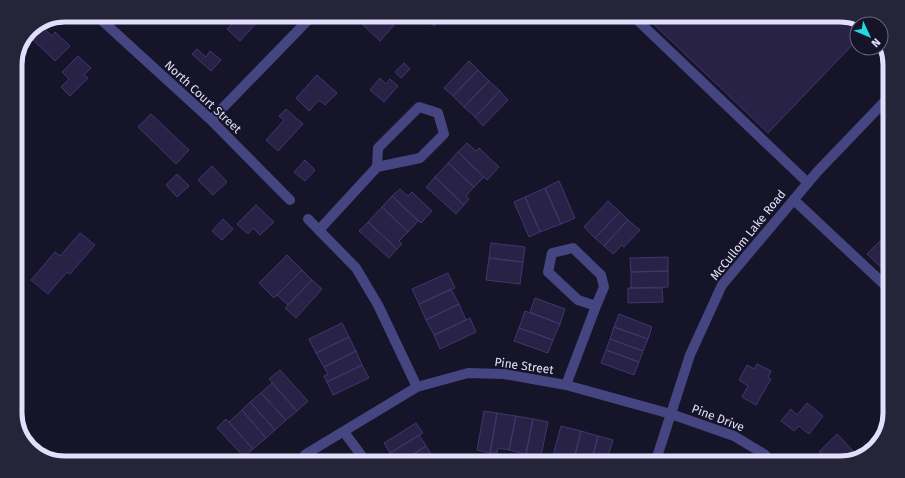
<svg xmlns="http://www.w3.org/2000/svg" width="905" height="478" viewBox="0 0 905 478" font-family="'Fira Sans',sans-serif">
	<rect width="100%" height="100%" fill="#161428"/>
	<path fill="#282246" stroke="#40376f" d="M241,15h13l5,5 -19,21 -13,-12z
		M363,15h21l10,10 -14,16 -22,-21z
		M422,15h22l-10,11z
		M644,15h196l22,5 4,4h-9v16l-89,93z
		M42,27l10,9 3,-4 15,14 -15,15 -24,-23z
		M197,49l9,8 4,-6 11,9 -10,11 -19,-17z
		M78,56l13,12 -7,7 4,3 -18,18 -9,-9 8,-8 -7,-7z
		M469,61l9,9 -25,26 -9,-8z
		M404,63l6,6 -9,9 -6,-6z
		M478,70l11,11 -25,26 -11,-11z
		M317,75l20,18 -12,12 -6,-5 -10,11 -13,-13z
		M380,78l6,6 4,-5 8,7 -14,16 -14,-12z
		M489,81l11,10 -25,26 -11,-10z
		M500,91l8,9 -25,26 -8,-9z
		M286,109l17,15 -25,27 -12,-11 18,-20 -5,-4z
		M151,114l38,36 -13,14 -38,-37z
		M467,143l9,8 3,-3 20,19 -12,13 -29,-28z
		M458,152l26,25 -10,10 -26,-24z
		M305,160l10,10 -10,11 -11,-9z
		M448,163l26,24 -8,9 3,3 -5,6 -29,-28z
		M212,166l15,16 -14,13 -15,-15z
		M177,174l12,12 -12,11 -11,-12z
		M435,177l29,28 -8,9 -30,-27z
		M559,181l16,37 -14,6 -16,-36z
		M545,188l16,36 -21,8 -15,-35z
		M400,189l8,7 4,-4 20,19 -11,12 -29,-27z
		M392,196l26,25 -10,11 -26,-25z
		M525,197l15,35 -11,5 -15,-35z
		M608,201l12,11 -25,26 -11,-11z
		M256,205l18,17 -14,13 -7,-7 -5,6 -11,-10z
		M382,207l26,25 -9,9 3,3 -5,5 -29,-27z
		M620,212l8,8 -24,26 -9,-8z
		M223,219l10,10 -11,11 -10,-9z
		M628,220l12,10 -16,17 -2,-2 -9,9 -9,-8z
		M368,222l29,27 -8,9 -30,-27z
		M80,233l15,12 -25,29 -3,-2 -19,22 -17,-14 24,-28 5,4z
		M888,233l-1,40 -20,-19z
		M491,243l34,4 -2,15 -34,-4z
		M287,255l15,15 -28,28 -15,-15z
		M668,257v14l-37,1 -1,-14z
		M489,258l34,4 -3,22 -34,-4z
		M302,270l10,10 -24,25 -11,-10z
		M668,271v16l-37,1v-16z
		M448,273l7,15 -36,16 -7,-15z
		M312,280l10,9 -26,29 -11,-10z
		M628,288h34l1,14 -35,1z
		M451,289l8,15 -33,16 -7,-16z
		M535,298l30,11 -5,15 -30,-12z
		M459,304l7,16 -32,15 -8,-15z
		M525,311l35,13 -7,16 -34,-12z
		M619,314l33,13 -4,12 -34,-12z
		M470,318l6,14 -36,17 -6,-14z
		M342,323l7,14 -33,16 -7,-14z
		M614,327l34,12 -5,12 -33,-12z
		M519,328l34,12 -5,13 -34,-12z
		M15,330l7,7 -7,8z
		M349,337l7,14 -32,16 -8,-14z
		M610,339l33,12 -4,11 -33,-12z
		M606,350l33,12 -5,13 -33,-12z
		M356,351l6,14 -35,17 -3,-6 4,-2 -4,-7z
		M757,364l14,7 -3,6 3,2 -15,26 -14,-8 6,-11 -9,-6 8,-15 7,4z
		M362,365l7,13 -36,17 -6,-13z
		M280,370l28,31 -11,10 -28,-32z
		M272,383l25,28 -11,9 -25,-27z
		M261,393l25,27 -11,10 -25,-28z
		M250,402l25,28 -9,8 -24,-28z
		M807,403l16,13 -14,18 -10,-8 -5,5 -13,-10 10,-12 6,6z
		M242,410l24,28 -13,11 -24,-27z
		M484,411l13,2 -7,40 -13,-3z
		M497,413l19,3 -7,34 -11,-2 -1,5h-7z
		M516,416l17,3 -7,35 -17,-4z
		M226,419l27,30 -9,8 -27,-29z
		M533,419l15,3 -8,39 -15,-2z
		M416,423l7,10 -33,20 -6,-10z
		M561,426l20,5 -8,32h-8l-13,-4z
		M581,431l17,5 -7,27h-18z
		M837,434l20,21 -5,5 -12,3h-10l-11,-11z
		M419,435l7,11 -26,17h-4l-6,-10z
		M598,436l15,4 -7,23h-15z
		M426,446l8,13 -6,4h-28z
		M202,457l13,6h-16z
		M438,457l4,6h-14l6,-4z"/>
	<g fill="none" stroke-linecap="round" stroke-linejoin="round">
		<path stroke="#454581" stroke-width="10" d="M96,15l115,105 79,80
			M632,15l176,168
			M211,120l102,-105
			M794,200l93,87
			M308,219l48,49 22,37 39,82
			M319,230l58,-63 43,-9 24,-24 -6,-21 -19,-6 -41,41 -1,19
			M566,385l30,-79 8,-19 -3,-12 -28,-27 -21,5 -4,19 30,28 18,6
			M344,432l23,31
			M297,463l9,-9 111,-67 51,-14 36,1 62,11 105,29 63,22 30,18 9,9
			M655,463l35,-108 32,-70 95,-113 72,-75"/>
	</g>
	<g text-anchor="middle" stroke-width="3.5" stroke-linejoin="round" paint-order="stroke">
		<g font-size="12" fill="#e1dffb" stroke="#161428">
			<text transform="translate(203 97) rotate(43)" y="4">North Court Street</text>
			<text transform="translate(748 235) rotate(-51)" y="4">McCullom Lake Road</text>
			<text transform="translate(524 366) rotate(8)" y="4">Pine Street</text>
			<text transform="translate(718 418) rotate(21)" y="4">Pine Drive</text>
		</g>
	</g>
	<path d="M0 0H905V478H0ZM65 22H840A43 43 0 0 1 883 65V413A43 43 0 0 1 840 456H65A43 43 0 0 1 22 413V65A43 43 0 0 1 65 22Z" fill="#262439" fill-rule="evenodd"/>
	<path fill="none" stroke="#e1dffb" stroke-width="5" d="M65 22H840A43 43 0 0 1 883 65V413A43 43 0 0 1 840 456H65A43 43 0 0 1 22 413V65A43 43 0 0 1 65 22Z"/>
	<g transform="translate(869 36) rotate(134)"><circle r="19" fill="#161428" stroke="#67657c"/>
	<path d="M0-3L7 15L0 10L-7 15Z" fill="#24d8e2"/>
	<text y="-6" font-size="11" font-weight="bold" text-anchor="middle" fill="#e1dffb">N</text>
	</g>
</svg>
